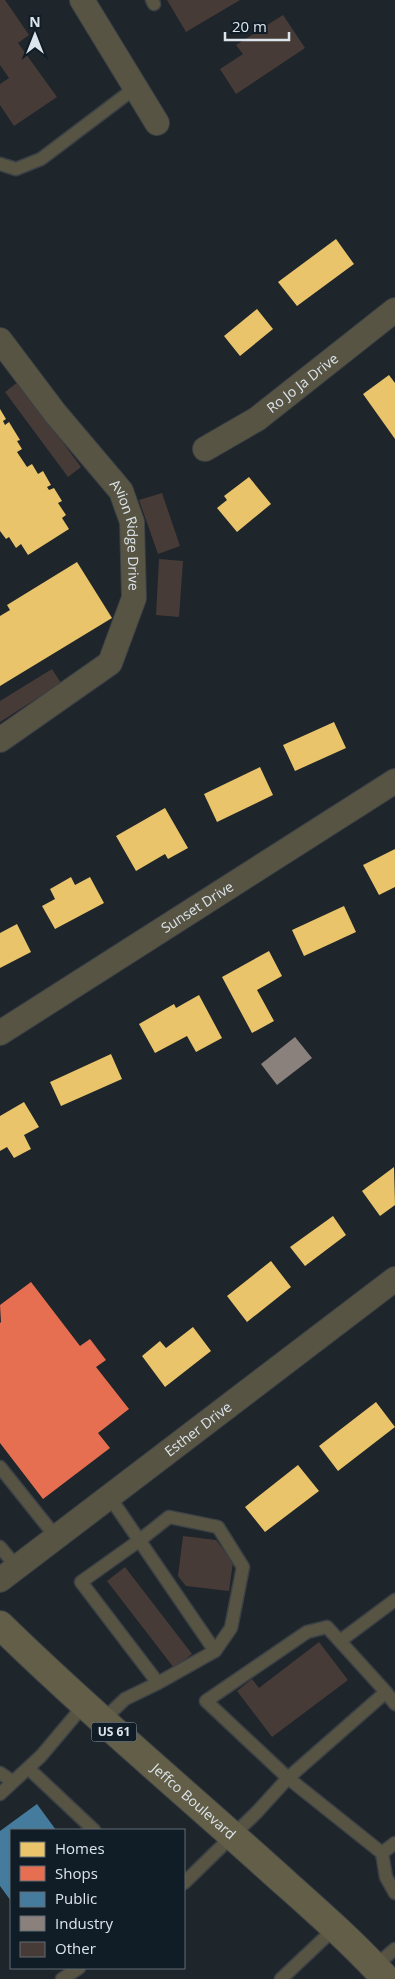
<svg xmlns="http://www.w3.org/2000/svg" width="395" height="1979" viewBox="0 0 395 1979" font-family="'Open Sans',sans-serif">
	<rect width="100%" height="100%" fill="#1e252b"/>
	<path fill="#e9c46a" d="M336,239l18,25 -57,42 -19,-24z
		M257,309l16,20 -33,27 -16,-20z
		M389,375l6,8v56l-32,-45z
		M0,409l6,10 -3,2 2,4 4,-3 11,18 -3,1 5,8 -5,3 10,15 5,-3 6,10 5,-3 8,14 -4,2 2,3 5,-2 8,13 -4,2 8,12 -4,3 7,11 -41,26 -7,-11 -5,4 -7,-11 -3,2 -6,-8z
		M249,477l22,27 -34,28 -20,-24 10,-8 -3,-4z
		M77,562l35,56 -112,68v-70l10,-6 -3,-5z
		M334,722l12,26 -51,23 -12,-26z
		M260,767l13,28 -56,27 -13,-28z
		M165,808l23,40 -20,11 -3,-5 -29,17 -20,-35z
		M395,849v38l-16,8 -16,-30z
		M71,877l4,8 15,-8 14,26 -49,26 -13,-23 13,-7 -5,-10z
		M344,906l12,26 -52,24 -12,-26z
		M17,924l14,28 -31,16v-35z
		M269,951l13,25 -25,14 17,31 -22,12 -30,-56z
		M199,995l23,43 -26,14 -9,-16 -32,17 -16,-29 35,-20 2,4z
		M111,1054l11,25 -61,27 -11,-24z
		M24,1102l15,25 -15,8 7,14 -17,9 -7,-11 -7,4v-35z
		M394,1167l1,38 -15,11 -18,-25z
		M333,1216l13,19 -41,31 -15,-19z
		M271,1261l20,26 -44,35 -20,-26z
		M193,1327l18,24 -46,36 -23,-31 18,-15 6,7z
		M376,1402l19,25 -57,44 -19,-25z
		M298,1465l21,26 -54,41 -20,-25z"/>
	<path fill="#e76f51" d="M31,1282l49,64 10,-7 16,21 -10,7 33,42 -31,24 12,15 -67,51 -43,-56v-120l1,-1 -1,-17z"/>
	<path fill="#457b9d" d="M37,1804l19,26h-45v71l-11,-15v-55z"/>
	<path fill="#8a817c" d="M295,1037l17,21 -35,27 -16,-21z"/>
	<path fill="#473b38" d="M0,0h5l24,35 -11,8 39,54 -43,29 -14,-21v-21l9,-6 -9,-13z
		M167,0h73l-54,32z
		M283,15l22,33 -69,46 -16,-25 23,-15 -7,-9z
		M18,382l63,85 -13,10 -63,-85z
		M162,493l18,53 -22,8 -19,-54z
		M159,559l24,2 -4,56 -23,-2z
		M52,669l9,14 -61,39v-21z
		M183,1536l33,4 17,22 -4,29 -43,-5 -8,-10z
		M125,1567l67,87 -18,14 -67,-87z
		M319,1642l29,38 -76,57 -35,-46 15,-12 7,9z"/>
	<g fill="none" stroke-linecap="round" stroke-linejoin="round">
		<defs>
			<path id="lane" d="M152,0l2,4
				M0,164l16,5 25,-10 94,-71
				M0,1467l56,70
				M0,1547l16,19
				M340,1641l55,-41
				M158,1683l-77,-101 59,-42 29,-23 49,10 25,40 -12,61 -16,23
				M386,1692l9,12
				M102,1721l23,-22 33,-16 57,-32 -106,-155
				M28,1768l66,62
				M0,1773l13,9
				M0,1794l41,-38 43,-51
				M382,1853l4,24 9,16
				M184,1883l73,-71 31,-34 98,-86 -59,-65 -20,5 -101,69 82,77 94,75 13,-10
				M375,1966l20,-17
				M62,1979l17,-11
				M281,1979l54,-51"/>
			<g id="street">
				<path d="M82,0l75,123"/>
				<path id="s1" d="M0,340l55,73 66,78 11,31 2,76 -24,65 -110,77"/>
				<path id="s2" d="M205,449l52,-30 138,-109"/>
				<path id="s3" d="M0,1033l395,-252"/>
				<path id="s4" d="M0,1580l395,-301"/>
			</g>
			<g id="primary">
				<path id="s5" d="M0,1625c84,82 174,158 262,237 42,38 86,75 124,117"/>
			</g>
		</defs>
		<use href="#lane" stroke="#3a4045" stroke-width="15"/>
		<use href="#street" stroke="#3a4045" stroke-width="26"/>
		<use href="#primary" stroke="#3a4045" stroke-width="30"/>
		<use href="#lane" stroke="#575444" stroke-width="12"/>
		<use href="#street" stroke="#575444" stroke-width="24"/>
		<use href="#primary" stroke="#635e47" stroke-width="28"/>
	</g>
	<g text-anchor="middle" stroke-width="5" stroke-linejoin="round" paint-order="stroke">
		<rect fill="#101c26" stroke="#a0a9b1" stroke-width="1" x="91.5" y="1722.5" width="45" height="19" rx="4"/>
		<g font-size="12" font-weight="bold" fill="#dde5ec">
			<text x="114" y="1736">US 61</text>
		</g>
		<g font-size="14" fill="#dde5ec" stroke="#101c26">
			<text dy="5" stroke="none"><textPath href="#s2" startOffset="118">Ro Jo Ja Drive</textPath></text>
			<text dy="5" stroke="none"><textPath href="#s1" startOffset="238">Avion Ridge Drive</textPath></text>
			<text dy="5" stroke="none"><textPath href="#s3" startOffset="234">Sunset Drive</textPath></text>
			<text dy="5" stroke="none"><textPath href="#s4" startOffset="249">Esther Drive</textPath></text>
			<text dy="5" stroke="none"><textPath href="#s5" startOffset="262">Jeffco Boulevard</textPath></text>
		</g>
	</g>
	<rect x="10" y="1829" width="175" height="140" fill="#101c26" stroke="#626c75"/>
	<rect x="20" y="1842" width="25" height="15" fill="#e9c46a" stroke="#626c75"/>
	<text x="55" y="1854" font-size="15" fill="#dde5ec">Homes</text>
	<rect x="20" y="1866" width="25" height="15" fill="#e76f51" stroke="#626c75"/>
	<text x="55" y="1879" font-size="15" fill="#dde5ec">Shops</text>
	<rect x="20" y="1892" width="25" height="15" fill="#457b9d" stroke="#626c75"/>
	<text x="55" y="1904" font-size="15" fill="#dde5ec">Public</text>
	<rect x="20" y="1916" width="25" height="15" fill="#8a817c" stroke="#626c75"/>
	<text x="55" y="1929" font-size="15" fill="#dde5ec">Industry</text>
	<rect x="20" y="1942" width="25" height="15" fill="#473b38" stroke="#626c75"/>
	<text x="55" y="1954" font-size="15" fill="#dde5ec">Other</text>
	<g transform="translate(35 35)" stroke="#101c26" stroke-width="4" paint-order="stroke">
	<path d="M0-4L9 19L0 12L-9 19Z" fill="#dde5ec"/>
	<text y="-8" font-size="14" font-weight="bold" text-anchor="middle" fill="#dde5ec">N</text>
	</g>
	<path d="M225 32v8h64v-8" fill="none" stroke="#dde5ec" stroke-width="2.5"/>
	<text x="232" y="32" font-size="15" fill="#dde5ec" stroke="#101c26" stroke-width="4" paint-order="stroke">20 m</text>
</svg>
